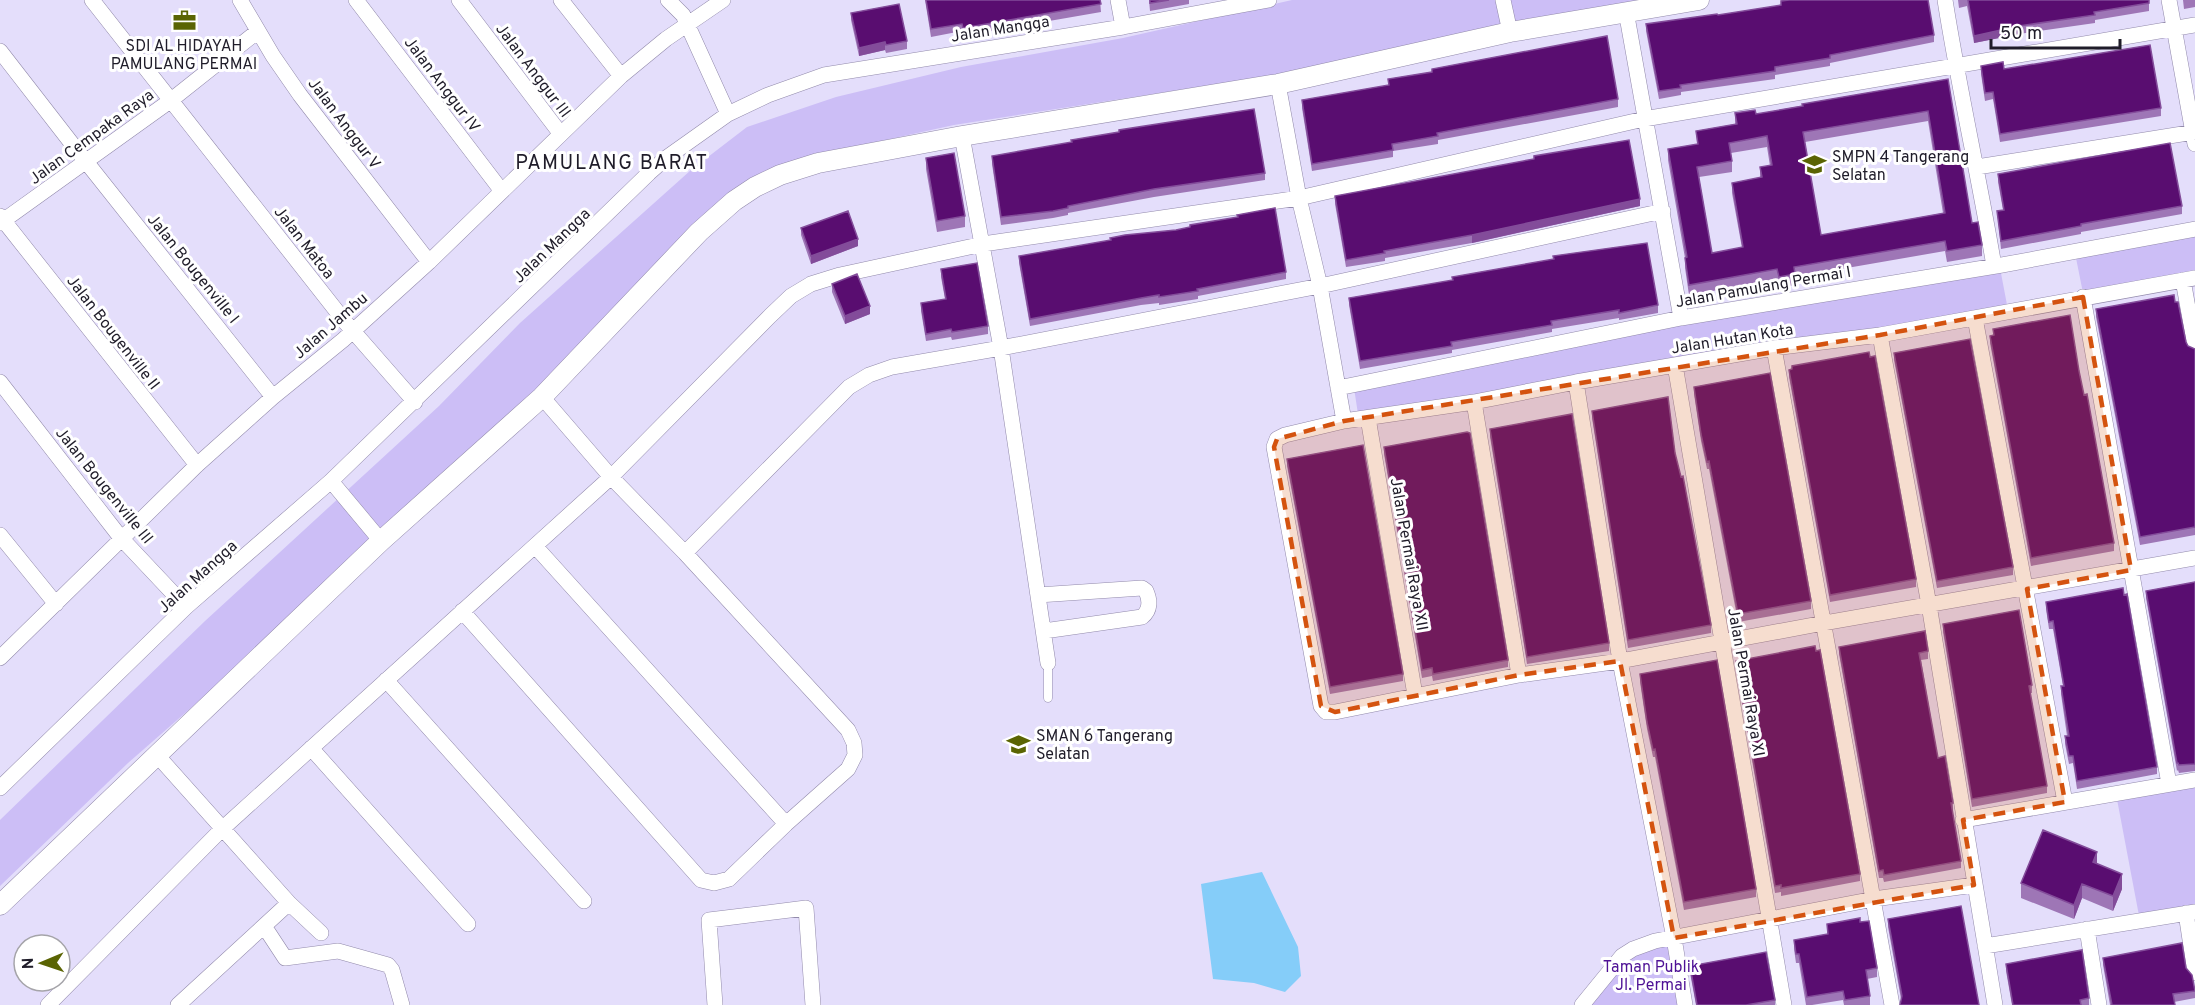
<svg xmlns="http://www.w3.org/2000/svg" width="2195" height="1005" viewBox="0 0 2195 1005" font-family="Overpass,sans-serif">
	<rect width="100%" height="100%" fill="#e4defb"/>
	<path fill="#ccbef6" d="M1292,0h360l-370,74 -328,51 -119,26 -79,33 -379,361 -249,218 -128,123v-66l205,-199 234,-215 81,-83 171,-153 56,-43 89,-30 125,-30 162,-29z
		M2195,233v41l-112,19 -7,-35z
		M2000,268l8,42 -648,117 -6,-39 327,-66z
		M2195,780v132l-55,9 -24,-127z
		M1674,938l11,67h-103l40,-49z"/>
	<path fill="#85cdf9" d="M1262,872l36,75 3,29 -16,16 -31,-9 -41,-4 -12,-95z"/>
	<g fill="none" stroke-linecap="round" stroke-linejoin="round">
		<defs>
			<path id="service" d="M1048,663v35"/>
			<path id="minor" d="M92,0l254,323 69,79
				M240,0l33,56 27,39 129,167
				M356,0l145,190
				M459,0l101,133
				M561,0l60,76
				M668,0l15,15 45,99
				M1118,0l5,27
				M1503,0l7,32
				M1945,0c14,89 34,177 49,266
				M2169,0l26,144
				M1626,11l55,307
				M0,51l76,98 197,248
				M1278,84l21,114 21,88 24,135
				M962,136l39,212 47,315
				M1977,167l218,-35
				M0,216l197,249
				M0,223l170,-122 88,-70
				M2195,278l-315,57 -106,13 -198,34 -102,20 -130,19 -59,14 -8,4 -3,8 47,259 5,6h9l184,-37 101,-14 204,-38 371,-65
				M2183,280l12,67
				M2083,297l86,487
				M1975,318l90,484
				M1880,335l49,270 66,400
				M1774,348l118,657
				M1675,365l109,640
				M0,382l121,156 65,69
				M1576,382l44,279 54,277 11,67
				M1338,388l343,-70 321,-53 193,-36
				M1474,402l45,273
				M1368,418l47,277
				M331,481l50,60
				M0,535l56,69
				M535,546l251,278
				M685,553l164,-166 20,-12 23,-8 109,-19 319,-62 343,-75
				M1038,595l104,-7 4,3c4,9 5,19 -4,26l-98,14
				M462,611l239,269 13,3 15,-4 57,-55 62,-55 7,-14 -1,-12 -6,-13 -163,-177 -74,-76 -69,-80
				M0,658l197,-193 76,-68 70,-57 86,-78 192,-186 45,-37 57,-39
				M386,680l198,221
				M311,748l157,176
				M156,754l133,149 32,30
				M0,788l186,-181 145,-126 318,-308 17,-15 62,-44 40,-19 56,-20 299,-48 146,-27
				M1963,820l232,-40
				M2186,913l9,60
				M264,926l21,32 53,-7 50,14 4,5 10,35
				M2087,929l12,76
				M1985,946l210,-34
				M48,1005l174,-176 389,-352 159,-161 21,-20 20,-12 29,-9 143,-31 316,-46 345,-79 551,-94
				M178,1005l111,-102
				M715,1005l-6,-85 97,-12 7,97
				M1582,1005l40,-49 11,-7 22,-8 219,-42 100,-14"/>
			<path id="tertiary" d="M0,905l381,-364 161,-144 157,-165 35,-31 21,-14 25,-12 38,-12 144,-27 316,-52 232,-52 189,-32"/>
		</defs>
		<use href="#service" stroke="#928aab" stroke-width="9"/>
		<use href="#minor" stroke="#928aab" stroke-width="16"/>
		<use href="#tertiary" stroke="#928aab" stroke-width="21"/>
		<use href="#service" stroke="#fff" stroke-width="8"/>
		<use href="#minor" stroke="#fff" stroke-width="15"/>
		<use href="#tertiary" stroke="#fff" stroke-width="20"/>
	</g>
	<path fill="#9e76b6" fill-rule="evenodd" d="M925,0h175l1,12 -138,24 -1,-5 -31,6z
		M1149,0h40v4l-39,7z
		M1958,0h191v11l-54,9v3l-76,11 -45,9 -7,-37 -8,2z
		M2183,0h12v7l-11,2z
		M1781,1l153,34v7l-104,21v3l-55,9v4l-94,13v3l-22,4 -13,-68v-7l72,-9 63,-10z
		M851,13l56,28v8l-21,4 -1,-3 -26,6 -8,-36z
		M1981,66l23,3 157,39v8l-161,26 -7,-43 -8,2 -4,-27z
		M1432,69l186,30v8l-180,33v4l-45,7v6l-81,14 -10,-63v-8l86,-14v-7l44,-7z
		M1948,79l24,144 10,22v11l-35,6 -2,-11 -150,26v8l-16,3 -2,-8 -88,15 -4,-27v-10l-17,-98v-11l29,-5 -1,-13 39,-7v-11l21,1zM1928,121l15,92 -122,22 -16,-93zM1767,147l3,19 -10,1v11l-28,5v10l10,55 -30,5 -13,-76 33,-5v-11l-1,-8z
		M992,156l273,17v7l-111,17 -86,16v2l-15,3 -52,7 -9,-61z
		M926,158l39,58v11l-28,5 -11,-63z
		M1998,174l184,32v8l-101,18v2l-80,15 -4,-38 6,-1 -5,-28z
		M1335,196l305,10 -168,37 -87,15v3l-39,6 -11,-63z
		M801,228l57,18 -47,18 -10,-29z
		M1019,256l267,16v7l-88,17v3l-39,6v-2l-18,2 -111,21 -11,-63z
		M941,269l47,57v8l-36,6 -1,-3 -25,4 -5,-30v-8l24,-4 -4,-22z
		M1452,277l206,28v8l-39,7v-2l-67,11v3l-100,18v3l-92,16 -11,-64v-7l103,-17z
		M832,284l38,30 -25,10 -13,-32z
		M2175,302l11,40 2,4 7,3v186l-55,10 -44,-228v-8z
		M1993,329l86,42 35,172v8l-83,15 -41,-223v-7l3,-1z
		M1894,353l119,214v8l-76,13 -43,-228z
		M1792,366l124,213v8l-86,15 -41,-225v-7l3,-1z
		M1694,387l117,214v8l-73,13 -29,-153h-2l-6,-28 -7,-47z
		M1592,411l83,42 36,172v8l-83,15 -36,-230z
		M1490,429l119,214v8l-82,13 -37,-227z
		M1384,447l124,213v7l-75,14 -1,-5 -10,2 -38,-224z
		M1287,459l116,215v7l-73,13 -43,-228z
		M2195,582v189l-16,2 -1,-3 -1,1 -31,-173v-7z
		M2046,602l111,165v7l-80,15 -4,-26 -4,1 -4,-20v-8h2l-6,-42v-8h2l-10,-57h-4l-3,-20z
		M1943,624l89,61v8h-2l17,93v7l-75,14 -29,-175z
		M1839,647l89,4v8l-7,1 17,98 15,45v7h-1l9,51v7l-77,14 -1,-4h-4l-40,-224z
		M1736,661l124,213v7l-79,15v-4l-6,1 -39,-225z
		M1640,674l116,215v8l-72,13 -29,-153h-2l-6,-28 -7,-47z
		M2097,863l25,26 -9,22 -31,-13 -8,21 -53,-21v-15z
		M1888,919l91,86 -78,-6 -13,-72z
		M1860,922l17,46v9l-10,2 3,17v9h-26l-1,-5 -31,5h-6l-7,-42h-3l-2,-14v-9l33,-6v-10z
		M2103,958l83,10 9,23v7l-21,4 1,3h-65l-7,-40z
		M2006,964l83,34v7h-77l-6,-34z
		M1690,966l85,34v5h-79l-6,-32z"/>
	<path fill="#834c9a" d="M2019,26v8l-45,9v-7z
		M885,42v8l-26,6v-8z
		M1640,199v7l-168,37v-8z
		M858,239v7l-47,18v-8z
		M870,306v8l-25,10v-8z
		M2097,852v15l-4,-5z
		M2122,874v15l-9,22v-15z
		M2082,884v14l-8,21v-14z"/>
	<path fill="#590d70" stroke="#834c9a" stroke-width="1.5" fill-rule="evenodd" d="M926,0h174l1,4 -138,24 -1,-4 -31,5z
		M1150,0h19l-19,3z
		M1789,0h139l6,35 -104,20v3l-55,9v4l-95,14 1,3 -22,3 -13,-67 71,-10 1,1 63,-10v-4z
		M1968,0h181v3l-55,9 1,3 -76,11 -45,10z
		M899,4l8,37 -21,4 -1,-3 -26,6 -8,-35z
		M1607,36l11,63 -181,34 1,3 -46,8 1,6 -81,14 -10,-64 87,-15 -1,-6 44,-7v-3z
		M2150,45l11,63 -161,26 -7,-42 -8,1 -4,-27 22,-4 1,7z
		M1948,79l24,144 6,-1 4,23 -35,6 -2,-10 -151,26 1,7 -16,3 -2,-8 -88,16 -4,-27 2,-1 -19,-108 30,-5 -2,-13 41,-7 -2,-11 20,-3 1,4 47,-8 -1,-2zM1928,111l17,102 -124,22 -18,-103zM1767,136l5,29 -12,2 2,10 -30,6 11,64 -31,6 -15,-86 35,-6 -3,-18z
		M1254,109l11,64 -111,16 -86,17v2l-15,3 -52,6 -9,-61 80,-14 -1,-2 48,-8v-2z
		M1629,140l11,59 -168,36 -88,16 1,2 -39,7 -11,-64 199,-37v-3z
		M2170,143l12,63 -101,18v2l-80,15 -4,-30 7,-1 -6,-36z
		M954,153l11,63 -28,5 -11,-63z
		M1275,208l11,64 -89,17 1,2 -39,6v-2l-18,3 -111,21 -11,-63 92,-16 -1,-2 15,-3 51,-5 14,-3v-2l48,-8 -1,-2z
		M848,211l10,28 -47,17 -10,-28z
		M1647,243l11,62 -39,8v-3l-68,11 1,4 -101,17 1,4 -92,15 -11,-63 104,-18 -1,-3 102,-18 -1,-3z
		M977,263l11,63 -36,6 -1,-3 -25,5 -5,-31 25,-4 -5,-30z
		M857,274l13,32 -25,10 -13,-32z
		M2174,295l1,7h3l8,40 2,4 7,3v178l-55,10 -44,-228z
		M2070,315l9,56 5,24 3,-1 27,149 -83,15 -41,-222 4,-1 -1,-6z
		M1970,339l43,228 -76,14 -43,-228z
		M1869,352l1,5 5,-1 41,223 -86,16 -41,-225 3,-1v-3z
		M1770,373l41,228 -73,13 -29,-153 -2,1 -6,-28 -7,-47z
		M1668,397l7,56 6,24 2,-1 28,149 -83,15 -36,-229z
		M1572,414l37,229 -82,14 -37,-228z
		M1467,432l3,1 38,227 -75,14 -1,-6 -10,2 -38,-223z
		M1363,445l40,229 -73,13 -43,-228z
		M2195,582v182l-16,1 -1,-2h-1l-31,-172z
		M2123,588l1,7 3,-1 30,173 -80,14 -4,-25h-4l-4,-20h4l-8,-50h3l-11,-65 -4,1 -3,-20z
		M2019,610l13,75 -3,1 18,100 -75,13 -29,-175z
		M1925,631l3,20 -9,2 19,105 7,-2 8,47h-2l10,58 -77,14 -1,-5 -4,1 -40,-224z
		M1815,646l1,5 4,-1 40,224 -79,14v-3l-6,1 -39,-225z
		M1717,660l39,229 -72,13 -29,-153 -2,1 -6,-28 -7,-48z
		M2043,830l54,22 -4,10 29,12 -9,22 -31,-12 -8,21 -53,-22z
		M1961,906l18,99h-79l2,-9 -14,-77z
		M1860,918v4l9,-1 8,47 -11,2 4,26 -25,4 -2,-9 -36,6 -8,-43h-3l-2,-14 34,-6 -1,-10z
		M2182,943l4,25 6,7 3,16 -22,3 2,11h-63l-9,-47z
		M2082,950l7,48 -9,2 1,5h-68l-7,-41z
		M1766,952l9,48 -29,5h-49l-7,-39z"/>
	<path fill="#d4530f" fill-opacity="0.2" stroke="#d4530f" stroke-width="4.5" stroke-dasharray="12 8" stroke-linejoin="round" d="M2083,297l48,273 -104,19 38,213 -102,18 11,65 -300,53 -54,-277 -101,14 -184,37 -14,-6 -47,-259 3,-8 67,-18 536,-86z"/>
	<defs>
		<symbol id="office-bare" viewBox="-9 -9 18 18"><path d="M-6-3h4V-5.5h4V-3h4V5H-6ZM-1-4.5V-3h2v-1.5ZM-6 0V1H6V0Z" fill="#5a6403" stroke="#fff" stroke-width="2.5" paint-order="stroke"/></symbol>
		<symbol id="school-bare" viewBox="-9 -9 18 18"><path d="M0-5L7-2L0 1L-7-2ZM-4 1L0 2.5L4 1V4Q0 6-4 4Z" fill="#5a6403" stroke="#fff" stroke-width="2.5" paint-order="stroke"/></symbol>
	</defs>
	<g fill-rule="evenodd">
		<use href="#office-bare" x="168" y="4" width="33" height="33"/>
		<use href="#school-bare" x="1798" y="148" width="33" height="33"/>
		<use href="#school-bare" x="1002" y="728" width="33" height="33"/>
	</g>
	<g text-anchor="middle" stroke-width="6" stroke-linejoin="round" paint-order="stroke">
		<g font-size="16" fill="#1f1c29" stroke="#fff">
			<text transform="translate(1000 28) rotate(-9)" y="6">Jalan Mangga</text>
			<text transform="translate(534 70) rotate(53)" y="6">Jalan Anggur III</text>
			<text transform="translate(443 84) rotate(53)" y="6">Jalan Anggur IV</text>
			<text transform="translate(345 123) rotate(53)" y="6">Jalan Anggur V</text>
			<text transform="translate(91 136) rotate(-36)" y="6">Jalan Cempaka Raya</text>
			<text transform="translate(305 242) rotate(52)" y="6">Jalan Matoa</text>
			<text transform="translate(551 245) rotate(-44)" y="6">Jalan Mangga</text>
			<text transform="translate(194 268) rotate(51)" y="6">Jalan Bougenville I</text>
			<text transform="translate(1763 286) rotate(-10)" y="6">Jalan Pamulang Permai I</text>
			<text transform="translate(330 325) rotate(-41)" y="6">Jalan Jambu</text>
			<text transform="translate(114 332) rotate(52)" y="6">Jalan Bougenville II</text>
			<text transform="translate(1732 338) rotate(-9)" y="6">Jalan Hutan Kota</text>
			<text transform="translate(105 485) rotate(51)" y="6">Jalan Bougenville III</text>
			<text transform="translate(1410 554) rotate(80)" y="6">Jalan Permai Raya XII</text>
			<text transform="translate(197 576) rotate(-42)" y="6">Jalan Mangga</text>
			<text transform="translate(1747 682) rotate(80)" y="6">Jalan Permai Raya XI</text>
		</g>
		<g font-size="16" fill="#1f1c29" stroke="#fff" text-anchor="start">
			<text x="184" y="51" text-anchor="middle">SDI AL HIDAYAH<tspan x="184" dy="18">PAMULANG PERMAI</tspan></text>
			<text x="1832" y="162">SMPN 4 Tangerang<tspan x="1832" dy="18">Selatan</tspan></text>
			<text x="1036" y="741">SMAN 6 Tangerang<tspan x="1036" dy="18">Selatan</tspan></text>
		</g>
		<g font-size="16" fill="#4e1195" stroke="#fff">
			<text x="1651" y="972">Taman Publik<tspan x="1651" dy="18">Jl. Permai</tspan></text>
		</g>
		<g font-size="20" letter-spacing="1.5" fill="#1f1c29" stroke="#fff">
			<text x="612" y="169">PAMULANG BARAT</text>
		</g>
	</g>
	<g transform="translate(42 963) rotate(268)"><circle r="28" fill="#ffffff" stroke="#a5a4a9" stroke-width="1.5"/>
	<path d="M0-4.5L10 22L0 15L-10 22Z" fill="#5a6403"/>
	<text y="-9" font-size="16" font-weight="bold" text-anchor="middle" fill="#1f1c29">N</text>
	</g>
	<path d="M1991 39v9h129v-9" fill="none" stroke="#1f1c29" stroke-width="3"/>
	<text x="2000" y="39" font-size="18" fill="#1f1c29" stroke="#ffffff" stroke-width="4.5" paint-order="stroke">50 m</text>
</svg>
